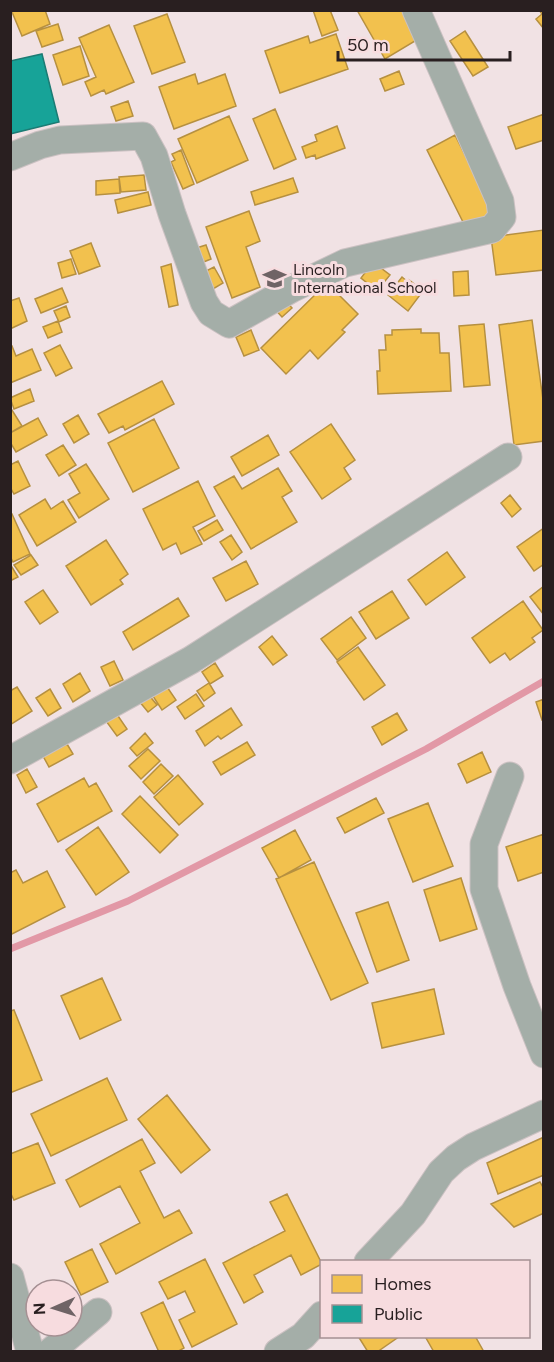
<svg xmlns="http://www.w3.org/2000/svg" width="554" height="1362" viewBox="0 0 554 1362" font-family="Figtree,sans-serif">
	<rect width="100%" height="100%" fill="#f1e2e4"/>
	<path fill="#f2c14e" stroke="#b69040" stroke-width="1.5" d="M15,10h30l5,14 -28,12 -10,-24z
		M313,10h17l8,20 -16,6z
		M357,10h47l16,28 -35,21z
		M539,10h5v19l-8,-10 6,-5z
		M167,14l18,48 -33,12 -18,-48z
		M58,24l5,16 -21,7 -6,-16z
		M109,25l25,57 -28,12 -2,-4 -13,6 -6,-14 11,-5 -17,-39z
		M465,31l23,36 -15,9 -23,-35z
		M336,34l12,35 -68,24 -15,-42 43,-15 2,7z
		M80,46l9,30 -26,9 -10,-30z
		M399,71l5,13 -19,7 -5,-12z
		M195,74l3,10 27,-10 11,32 -62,23 -15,-42z
		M128,101l5,15 -17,5 -5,-14z
		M275,109l21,50 -22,10 -21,-50z
		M544,114v26l-28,9 -8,-22z
		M229,116l19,44 -51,23 -19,-44z
		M337,126l8,22 -29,11 -1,-4 -9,3 -4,-11 15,-6 -2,-6z
		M455,135l39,78 -28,15 -39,-78z
		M181,150l13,34 -11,5 -12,-27 4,-2 -3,-6z
		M144,175l2,15 -25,2 -2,-15z
		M293,178l5,14 -43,13 -4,-13z
		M119,179l1,14 -24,2v-14z
		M148,192l3,13 -33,8 -3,-13z
		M249,211l11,30 -14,6 14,40 -28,11 -26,-71z
		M544,230v40l-48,5 -5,-38z
		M91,243l9,23 -21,8 -9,-23z
		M206,245l5,14 -15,6 -6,-15z
		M71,259l5,15 -14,4 -4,-15z
		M373,262l17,13 -13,16 -16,-13z
		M171,264l7,41 -9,2 -8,-40z
		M214,267l9,16 -10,6 -9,-17z
		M468,271l1,24 -15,1 -1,-24z
		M402,277l6,5 1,-2 14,11 -15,20 -20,-16z
		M327,283l31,31 -16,16 3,2 -27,27 -8,-9 -24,24 -25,-26z
		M62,288l6,14 -27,11 -6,-14z
		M281,296l11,12 -10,9 -11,-12z
		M19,298l8,23 -17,8v-28z
		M66,306l4,11 -11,5 -5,-11z
		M532,320l12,87v34l-30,4 -15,-120z
		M58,321l4,11 -14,6 -5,-11z
		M484,324l6,61 -26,2 -5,-61z
		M421,329v4h18l1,20h9l2,38 -73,3 -1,-23h3l-1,-21h7l-1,-15h7v-5z
		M251,330l8,20 -15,6 -8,-19z
		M60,345l12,23 -16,8 -12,-23z
		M12,346l4,10 16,-7 9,21 -31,13v-36z
		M162,381l12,23 -49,26 -2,-4 -14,7 -11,-19z
		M30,389l4,12 -20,8 -4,-11z
		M10,407l12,19 -12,7z
		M78,415l11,19 -15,9 -11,-19z
		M38,418l9,17 -31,17 -6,-10v-9z
		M154,419l25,49 -46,24 -25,-49z
		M331,424l24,36 -11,8 7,11 -29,20 -32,-47z
		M268,435l11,20 -37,21 -11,-19z
		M63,445l13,20 -17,11 -13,-21z
		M18,461l12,25 -16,8 -4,-7v-22z
		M86,464l23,35 -30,19 -11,-18 12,-7 -11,-19z
		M278,468l14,23 -10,6 15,25 -46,27 -37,-62 20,-11 8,13z
		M198,481l17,35 -22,11 9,17 -21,10 -5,-11 -13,7 -20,-41z
		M510,495l11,14 -9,8 -11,-14z
		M45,499l6,10 12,-8 13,21 -39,24 -18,-31z
		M12,514l18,40 -17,8 -3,-6v-41z
		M217,520l6,10 -19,11 -6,-10z
		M544,528v36l-10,7 -17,-24z
		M231,535l11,17 -10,8 -12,-18z
		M106,540l22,34 -8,6 3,4 -32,21 -25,-39z
		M447,552l18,25 -39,28 -18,-25z
		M31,555l7,10 -17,10 -7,-10z
		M246,561l12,23 -32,17 -13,-23z
		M10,564l8,13 -8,4z
		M544,586v29l-14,-18z
		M43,590l15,22 -18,12 -15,-22z
		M392,591l17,27 -33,21 -17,-27z
		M178,598l11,18 -56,34 -10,-18z
		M523,601l20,29 -11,8 3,4 -25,18 -5,-7 -15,10 -18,-25z
		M351,617l15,21 -29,22 -16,-21z
		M272,636l15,19 -14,10 -14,-18z
		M358,647l27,38 -21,15 -27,-38z
		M114,661l9,19 -13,6 -9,-19z
		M215,663l8,13 -13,8 -8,-12z
		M80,673l10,18 -17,11 -10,-18z
		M163,681l13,19 -14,10 -13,-20z
		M209,683l6,10 -11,8 -7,-10z
		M17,687l15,24 -22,14v-34z
		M50,689l11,19 -13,8 -12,-18z
		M148,694l9,11 -9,7 -9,-11z
		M196,694l8,12 -19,13 -8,-12z
		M544,699v20l-2,1 -6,-18z
		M231,708l11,17 -21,14 -3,-3 -13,10 -9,-15z
		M116,713l11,16 -10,7 -11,-15z
		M397,713l10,17 -25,15 -10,-18z
		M145,733l8,10 -16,13 -7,-8z
		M247,742l8,13 -34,20 -8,-13z
		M67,744l6,10 -24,13 -6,-11z
		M148,749l12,12 -19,18 -12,-13z
		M482,752l9,20 -24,11 -9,-19z
		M161,764l12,12 -19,18 -11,-12z
		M27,769l10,18 -11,6 -9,-18z
		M178,775l25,29 -24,21 -25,-28z
		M84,778l5,9 7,-4 16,28 -54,31 -21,-38z
		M140,796l38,39 -18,18 -38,-39z
		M376,798l8,15 -39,20 -8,-15z
		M428,803l25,63 -40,16 -25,-63z
		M98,827l31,45 -33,23 -30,-45z
		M295,830l16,30 -32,18 -17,-30z
		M544,834v38l-26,9 -12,-34z
		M314,862l54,121 -37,17 -55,-121z
		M16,870l7,13 24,-12 18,36 -53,27 -2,-4v-57z
		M461,878l16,51 -37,12 -16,-51z
		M388,902l21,58 -32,12 -21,-59z
		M102,978l19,42 -41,19 -19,-43z
		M434,989l10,45 -62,14 -10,-45z
		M14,1010l28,70 -32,13v-82z
		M107,1078l20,42 -76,36 -20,-42z
		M167,1095l43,55 -29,23 -43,-54z
		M544,1137v38l-46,19 -11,-31z
		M142,1139l13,24 -15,8 24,47 15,-8 13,23 -76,41 -16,-30 40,-21 -20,-37 -40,21 -14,-27z
		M38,1143l17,40 -41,17 -4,-8v-38z
		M540,1182l4,7v24l-30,14 -23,-23z
		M287,1194l35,70 -21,11 -10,-20 -37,20 9,17 -19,11 -21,-40 62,-32 -15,-29z
		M92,1249l16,33 -27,13 -16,-33z
		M205,1259l32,65 -45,23 -13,-27 16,-8 -10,-21 -17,8 -9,-17z
		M163,1302l21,46 -7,4h-18l-18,-39z
		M358,1336h42l-23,16h-9z
		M429,1336h46l9,16h-50l-8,-14z"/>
	<path fill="#17a398" stroke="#1c7b74" stroke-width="1.5" d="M42,54l17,68 -49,12v-73z"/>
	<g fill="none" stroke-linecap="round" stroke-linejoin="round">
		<path stroke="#e298a6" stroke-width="7" d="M10,949l118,-48 298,-152 118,-68"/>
		<defs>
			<path id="street" d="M10,157l30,-12 20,-5 83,-4 11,20 18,58 32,88 7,11 18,11 62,-35 54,-26 147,-34 10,-12 -2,-16 -84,-191
				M10,760l181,-100 317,-203
				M510,776l-26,68v45l33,97 27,68
				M368,1262l45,-48 28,-42 15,-14 17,-11 71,-33
				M10,1277l20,75
				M50,1352l48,-40
				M278,1352l25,-16 19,-21"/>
		</defs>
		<use href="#street" stroke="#cbc1c2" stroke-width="29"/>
		<use href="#street" stroke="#a4aea8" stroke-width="27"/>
	</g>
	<defs>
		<symbol id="school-bare" viewBox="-9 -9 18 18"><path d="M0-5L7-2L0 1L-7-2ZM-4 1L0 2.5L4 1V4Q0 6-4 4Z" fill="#6f6365" stroke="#f7dcdf" stroke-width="2.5" paint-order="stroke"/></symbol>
	</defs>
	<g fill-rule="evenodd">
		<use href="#school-bare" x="258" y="262" width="33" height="33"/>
	</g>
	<g text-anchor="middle" stroke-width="6" stroke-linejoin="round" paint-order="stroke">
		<g font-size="16" fill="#291f20" stroke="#f7dcdf" text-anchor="start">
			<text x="293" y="275">Lincoln<tspan x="293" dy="18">International School</tspan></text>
		</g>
	</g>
	<rect width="554" height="1362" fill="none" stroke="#291f20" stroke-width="24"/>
	<rect x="320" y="1260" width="210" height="78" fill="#f7dcdf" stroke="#a59093" stroke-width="1.5"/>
	<rect x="332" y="1275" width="30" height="18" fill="#f2c14e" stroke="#a59093" stroke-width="1.5"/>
	<text x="374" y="1290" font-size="18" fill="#291f20">Homes</text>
	<rect x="332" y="1305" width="30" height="18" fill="#17a398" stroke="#a59093" stroke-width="1.5"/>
	<text x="374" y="1320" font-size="18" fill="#291f20">Public</text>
	<g transform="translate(54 1308) rotate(267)"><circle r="28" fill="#f7dcdf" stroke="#a59093" stroke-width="1.5"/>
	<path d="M0-4.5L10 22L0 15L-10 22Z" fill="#6f6365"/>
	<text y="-9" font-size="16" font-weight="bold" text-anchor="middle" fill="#291f20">N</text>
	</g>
	<path d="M338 51v9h172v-9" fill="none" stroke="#291f20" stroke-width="3"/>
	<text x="347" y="51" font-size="18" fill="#291f20" stroke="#f7dcdf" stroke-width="4.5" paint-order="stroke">50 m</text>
</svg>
